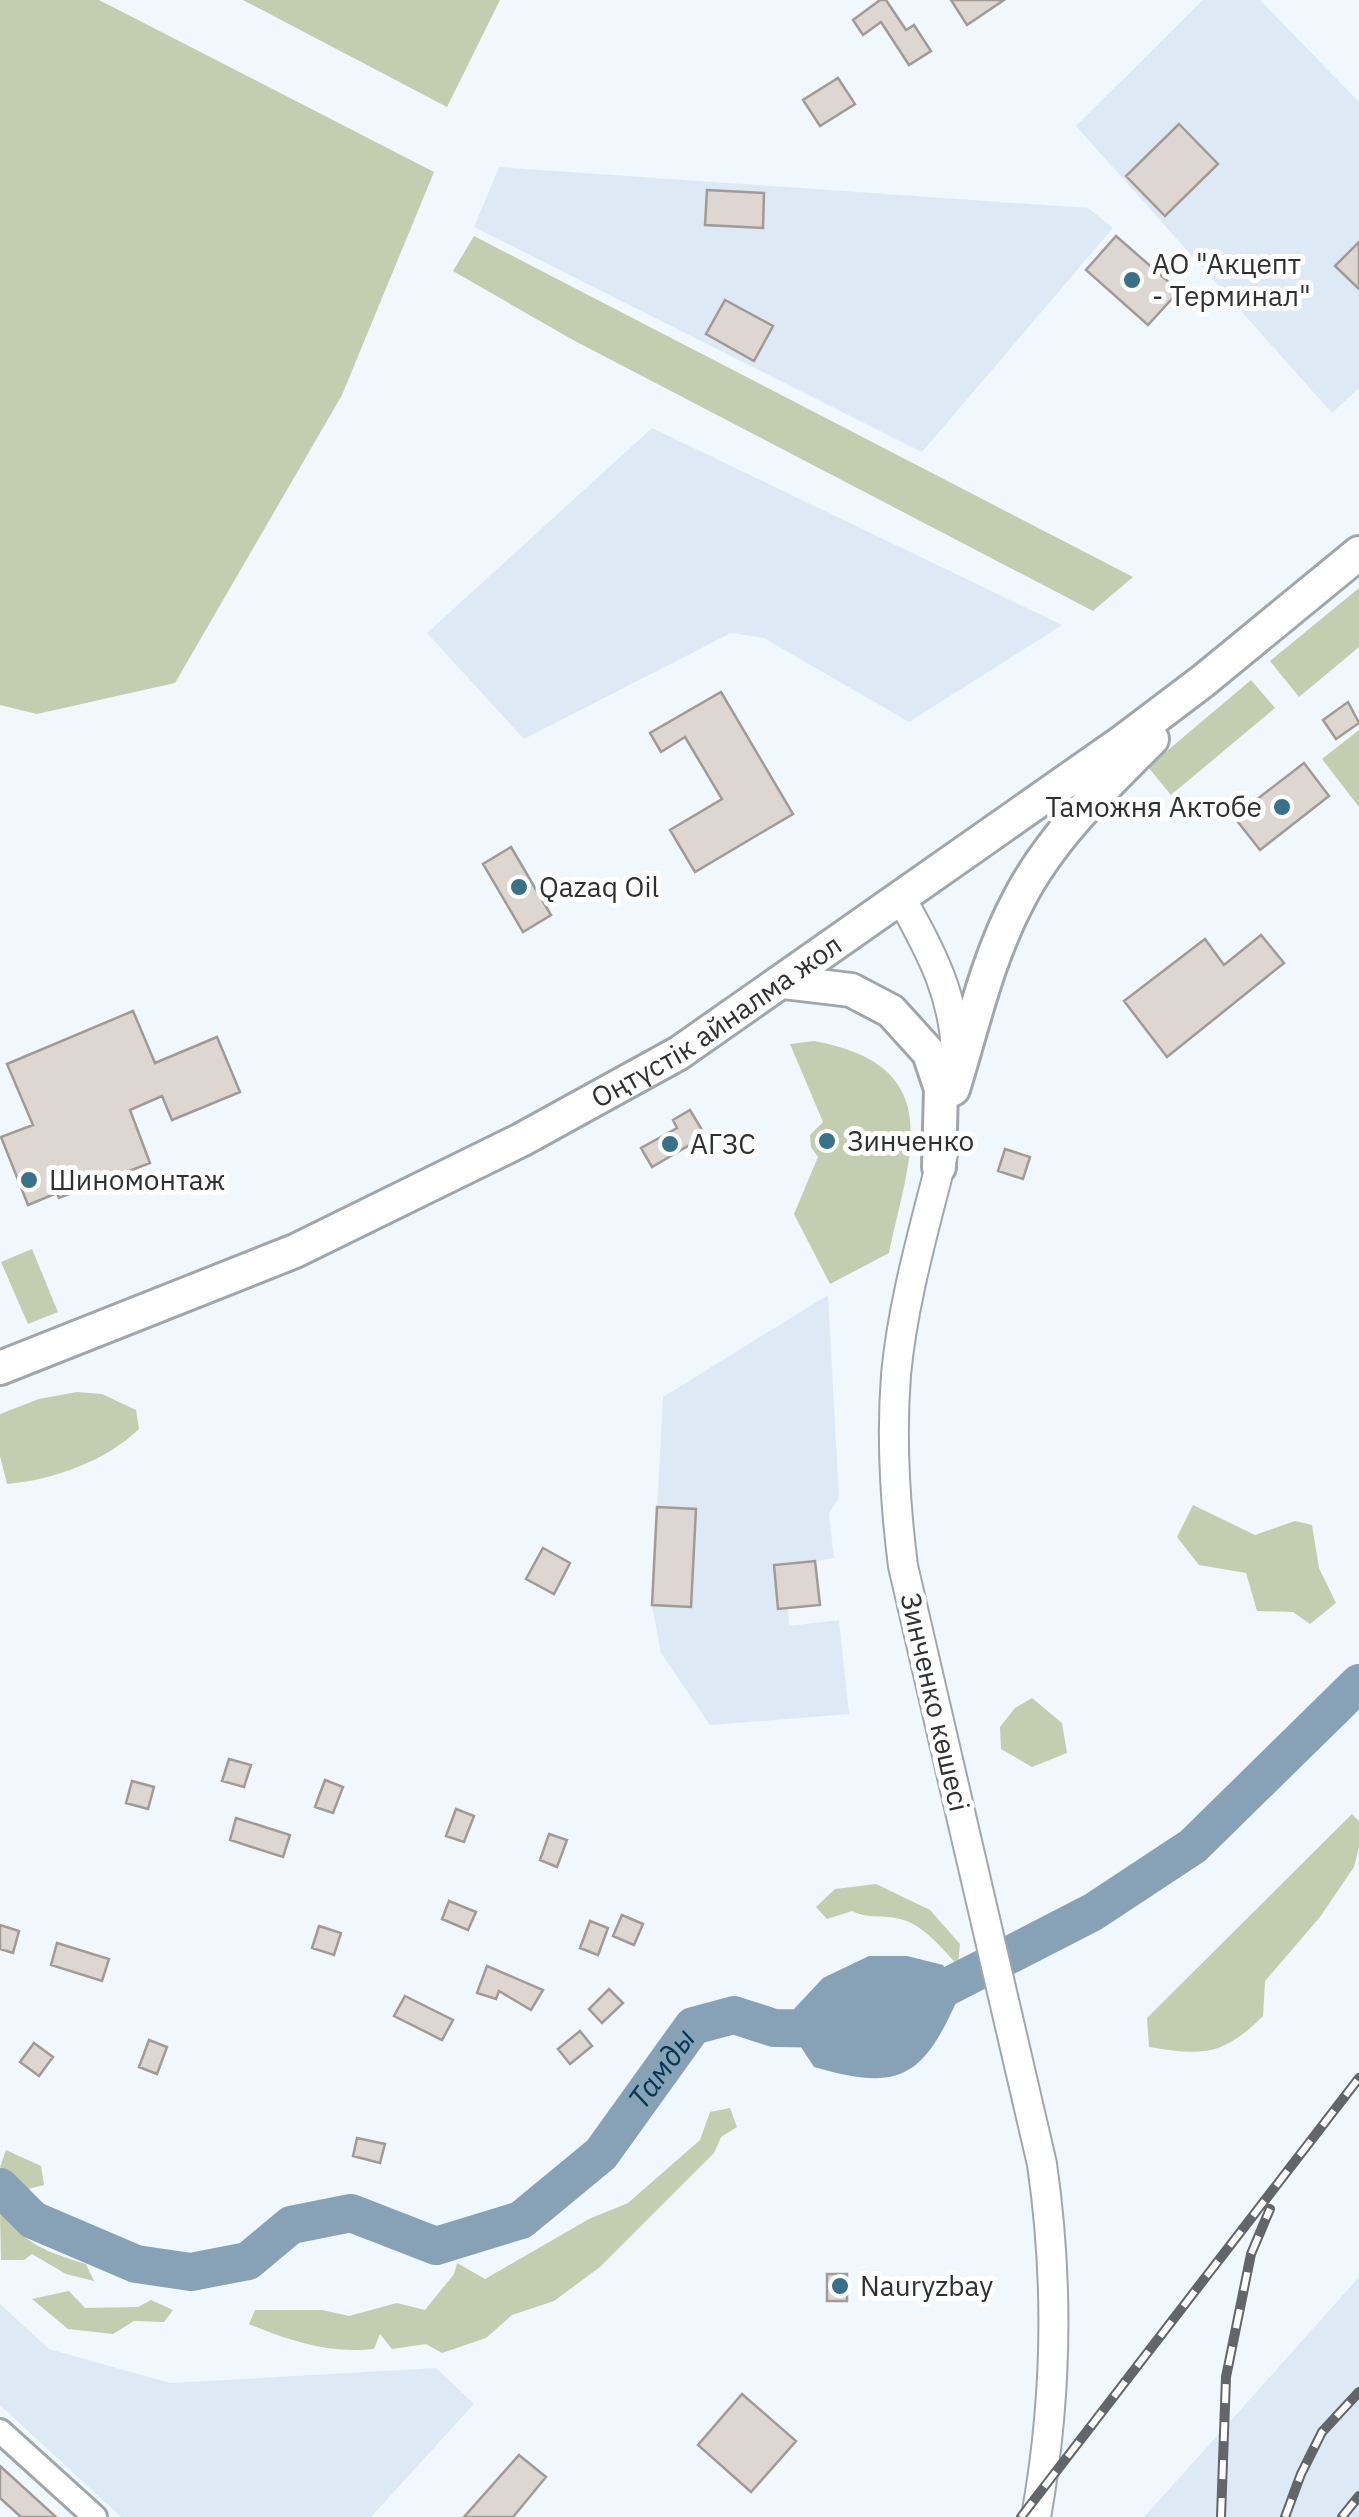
<svg xmlns="http://www.w3.org/2000/svg" width="1359" height="2517" viewBox="0 0 1359 2517" font-family="'IBM Plex Sans',sans-serif">
	<rect width="100%" height="100%" fill="#f0f7fd"/>
	<path fill="#ddeaf5" d="M1203,0h57l99,102v286l-27,25 -256,-287z
		M499,167l589,41 25,20 -191,224 -448,-225z
		M652,428l410,197 -153,97 -145,-84 -33,-5 -207,106 -97,-106z
		M828,1295l11,203 -10,15 5,45 -18,3 4,44 -32,4 1,17 50,-6 10,94 -139,11 -49,-72 -9,-48 11,-208z
		M1359,2277v240h-215l92,-102z
		M0,2304l49,45 121,34 266,-15 38,36 -103,113h-250l-121,-112z"/>
	<path fill="#c3cdaf" d="M0,0h99l335,172 -92,223 -167,288 -138,31 -37,-9z
		M243,0h257l-53,107z
		M474,236l659,341 -40,34 -520,-271 -120,-69z
		M1359,588v59l-60,50 -29,-36z
		M1251,680l24,28 -104,87 -23,-28z
		M1359,730v77l-37,-48z
		M814,1041c135,25 96,112 75,212l-59,31 -36,-70 24,-57 -7,-10 -1,-12 13,-13 -33,-78z
		M32,1249l26,63 -30,12 -27,-62z
		M77,1392l25,2 34,16 3,19c-33,32 -86,51 -132,55l-7,-28v-42l39,-15z
		M1193,1505l62,30 40,-14 17,4 7,43 17,35 -26,21 -17,-12 -36,-1 -11,-38 -47,-8 -22,-28z
		M1032,1698l30,25 5,30 -35,14 -31,-18 -1,-22 15,-19z
		M1352,1814l7,7v26l-5,20 -34,50 -55,64 -2,35c-40,40 -60,40 -114,31l-2,-29z
		M876,1884l54,26 30,34 -2,21c-16,-16 -35,-41 -58,-46 -18,-5 -29,1 -48,-8l-25,8 -11,-12 19,-18z
		M730,2108l7,19 -16,10 -7,16 -114,114 -46,34 -42,14 -26,23 -44,15 -16,-9 -34,5 -12,-15 -6,15c-44,5 -85,-8 -125,-25l6,-14h67l27,6 48,-13 28,7 29,-36 3,-11 28,16 104,-60 39,-16 72,-63 10,-28z
		M6,2150l35,16 3,19 -16,4 -28,-22z
		M0,2211c24,33 47,41 86,53l8,17 -28,-7 -34,-20 -8,6h-23z
		M69,2291l16,17 53,-1 13,-7 22,10 -9,12 -30,-1 -21,13 -45,-5 -36,-30z"/>
	<path fill="#87a2b7" d="M869,1956h38l36,9 16,31c-36,82 -59,96 -145,71l-17,-26 -3,-32 29,-31z"/>
	<g fill="none" stroke-linecap="round" stroke-linejoin="round">
		<g stroke="#87a2b7" stroke-width="38">
			<path d="M906,2008l187,-96 100,-66 166,-163"/>
			<path id="s1" d="M0,2187l33,33 103,44 55,8 57,-11 43,-36 60,-12 85,33 85,-26 80,-66 92,-128 41,-11 40,13 72,1"/>
		</g>
	</g>
	<path fill="#ded7d1" stroke="#a19a95" stroke-width="2.5" d="M880,0h6l20,30 8,-5 17,26 -22,14 -28,-43 -18,13 -10,-15z
		M951,0h53l-37,25z
		M838,78l17,26 -35,22 -17,-26z
		M1179,124l39,40 -53,52 -39,-40z
		M707,190l57,3 -1,35 -58,-3z
		M1116,236l63,55 -31,34 -62,-55z
		M1359,242v47l-24,-23z
		M725,300l48,26 -19,35 -48,-27z
		M721,692l72,122 -98,58 -25,-42 52,-31 -37,-62 -24,15 -11,-19z
		M1348,702l11,21 -23,16 -13,-19z
		M1304,763l25,33 -69,54 -26,-33z
		M511,847l40,68 -28,17 -40,-68z
		M1261,935l23,28 -117,94 -43,-56 81,-62 19,26z
		M133,1011l22,52 62,-26 23,55 -68,28 -10,-24 -32,14 20,53 -91,35 -2,-5 -29,12 -27,-68 32,-12 -26,-61z
		M690,1110l18,30 -17,10 -3,-4 -36,21 -11,-19 36,-20 -4,-8z
		M1005,1149l25,8 -7,22 -25,-8z
		M657,1507l39,2 -5,98 -39,-2z
		M543,1548l27,15 -16,31 -28,-15z
		M815,1561l5,44 -42,4 -4,-44z
		M229,1759l22,6 -7,22 -22,-6z
		M325,1780l18,7 -10,26 -18,-6z
		M132,1781l22,6 -6,22 -22,-6z
		M456,1809l18,7 -10,26 -18,-6z
		M236,1818l54,17 -7,22 -53,-17z
		M549,1834l18,6 -10,27 -17,-7z
		M449,1901l27,11 -8,18 -26,-11z
		M622,1915l21,9 -9,21 -21,-9z
		M590,1921l18,7 -10,27 -18,-7z
		M0,1925l19,6 -6,22 -13,-4z
		M319,1926l22,7 -7,22 -22,-7z
		M57,1943l52,16 -7,22 -51,-16z
		M487,1966l56,24 -12,20 -32,-19 -3,8 -19,-6z
		M609,1989l14,14 -21,20 -13,-14z
		M405,1996l48,24 -11,20 -48,-24z
		M580,2031l12,15 -22,18 -12,-15z
		M149,2040l18,7 -10,27 -18,-7z
		M34,2043l19,14 -14,19 -19,-14z
		M357,2138l28,6 -5,19 -27,-7z
		M827,2274h20v27h-20z
		M742,2394l54,47 -45,51 -53,-47z
		M519,2455l27,22 -33,40h-49z
		M0,2466l56,51h-35l-21,-19z"/>
	<g fill="none" stroke-linecap="round" stroke-linejoin="round">
		<defs>
			<path id="minor" d="M0,2431l95,86"/>
			<path id="major" d="M900,896c30,54 57,102 56,167
				M944,1150c-18,73 -41,149 -48,225 -5,64 -1,128 7,191l139,598c17,118 15,236 -6,353"/>
			<g id="highway">
				<path d="M784,982l67,8 40,21 38,42 12,36 -2,78"/>
				<path d="M953,1089c20,-64 34,-130 66,-190 32,-62 84,-111 133,-160"/>
				<path id="s2" d="M0,1368l295,-117 226,-111 158,-87 446,-313 78,-59 156,-128"/>
			</g>
		</defs>
		<use href="#minor" stroke="#a0a7ac" stroke-width="28"/>
		<use href="#major" stroke="#a0a7ac" stroke-width="32"/>
		<use href="#highway" stroke="#a0a7ac" stroke-width="38"/>
		<use href="#minor" stroke="#fff" stroke-width="22"/>
		<use href="#major" stroke="#fff" stroke-width="28"/>
		<use href="#highway" stroke="#fff" stroke-width="32"/>
		<defs>
			<path id="rail" d="M1021,2517l338,-439
				M1221,2517l5,-140 25,-123 19,-45
				M1285,2517l16,-43 21,-42 37,-40
				M1342,2517l17,-21"/>
		</defs>
		<use href="#rail" stroke="#626569" stroke-width="10"/>
		<use href="#rail" stroke="#fff" stroke-width="6" stroke-dasharray="19" stroke-linecap="butt"/>
	</g>
	<g fill="#37728a" stroke="#fff" stroke-width="4">
		<circle cx="1132" cy="280" r="10"/>
		<circle cx="1282" cy="807" r="10"/>
		<circle cx="519" cy="887" r="10"/>
		<circle cx="827" cy="1141" r="10"/>
		<circle cx="670" cy="1144" r="10"/>
		<circle cx="29" cy="1180" r="10"/>
		<circle cx="840" cy="2286" r="10"/>
	</g>
	<g text-anchor="middle" stroke-width="10" stroke-linejoin="round" paint-order="stroke">
		<g font-size="28" fill="#2e3032" stroke="#fff" text-anchor="start">
			<text x="1152" y="274">АО "Акцепт<tspan x="1152" dy="32">- Терминал"</tspan></text>
			<text x="1262" y="817" text-anchor="end">Таможня Актобе</text>
			<text x="539" y="897">Qazaq Oil</text>
			<text x="847" y="1151">Зинченко</text>
			<text x="690" y="1154">АГЗС</text>
			<text x="49" y="1190">Шиномонтаж</text>
			<text x="860" y="2296">Nauryzbay</text>
		</g>
		<g font-size="28" fill="#2e3032" stroke="#fff">
			<text dy="10" stroke="none"><textPath href="#s2" startOffset="798">Оңтүстік айналма жол</textPath></text>
			<text transform="translate(935 1702) rotate(77)" y="10">Зинченко көшесі</text>
		</g>
		<g font-size="30" font-style="italic" fill="#013755" stroke="#fff">
			<text dy="10" stroke="none"><textPath href="#s1" startOffset="778">Тамды</textPath></text>
		</g>
	</g>
</svg>
